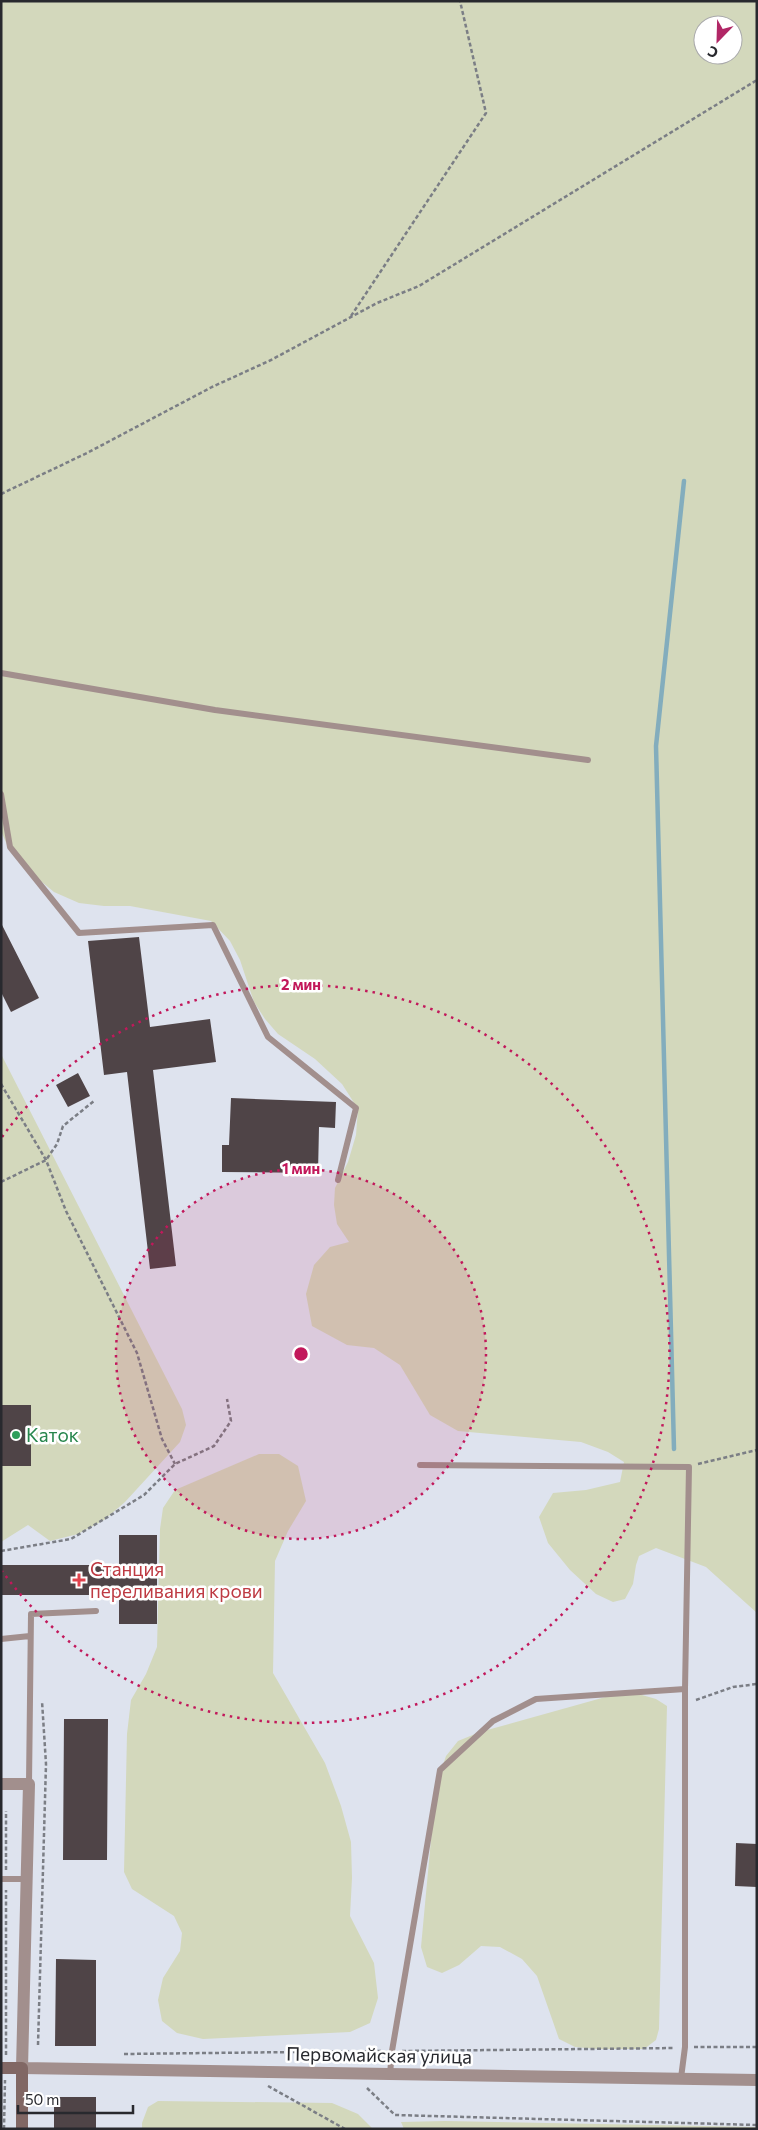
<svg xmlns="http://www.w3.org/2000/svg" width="758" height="2130" viewBox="0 0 758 2130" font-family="Commissioner,sans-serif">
	<rect width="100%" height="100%" fill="#dee3ee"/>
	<path fill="#d3d8bc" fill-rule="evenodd" d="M1,1h756v1612l-51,-46 -50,-19 -17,8 -3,9 -3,19 -8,15 -12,3 -17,-8 -26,-24 -22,-27 -9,-26 14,-24 33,-3 34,-8 4,-20 -16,-10 -27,-10 -123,-11 -28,-16 -30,-50 -26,-17 -27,-3 -35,-19 -6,-32 8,-29 16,-18 19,-5 -12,-18 -3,-19 1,-17 13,-26 8,-27 2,-26 -16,-25 -27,-25 -37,-25 -13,-15 -11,-17 -14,-42 -10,-19 -19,-20 -81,-15h-26l-25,-3 -25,-11 -23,-19 -23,-26 -7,-16zM703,25h30v30h-30z
		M1,1054l181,355 4,16 -6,17 -55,60 -21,18 -26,14 -28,7 -22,-16 -27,17z
		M259,1454h20l19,12 8,35 -18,30 -13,30 -2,112 52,90 16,43 10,36 1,36 -2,38 24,47 4,35 -8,25 -20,9 -147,7 -26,-6 -15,-12 -4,-21 5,-22 17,-27 2,-18 -8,-17 -42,-27 -8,-17 3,-138 4,-34 15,-26 11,-27 3,-118 3,-21 12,-18z
		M635,1693l21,6 11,7 -8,323 -3,11 -12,9h-47l-22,-2 -16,-8 -22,-63 -15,-17 -22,-12 -19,-1 -22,19 -17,8 -15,-6 -6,-20 15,-161 10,-30 12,-15 22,-9 129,-36z
		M158,2101l174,2 26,11 15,15h-231v-6l6,-16z
		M445,2121l312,6v2h-353l-3,-7z"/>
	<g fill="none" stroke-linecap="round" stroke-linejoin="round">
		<path stroke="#83adbd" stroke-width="4.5" d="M674,1449l-18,-703 28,-265"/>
	</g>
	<path fill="#4f4447" d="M1,923l38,75 -28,14 -10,-20z
		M139,937l11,90 60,-8 6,43 -63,8 23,196 -26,3 -23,-197 -23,3 -16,-134z
		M78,1073l12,23 -22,11 -12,-22z
		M231,1098l105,4 -1,26 -16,-1 -1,46 -96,-1v-27h7z
		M1,1405h30v61h-30z
		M119,1535h38v89h-38v-29h-118v-30h118z
		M64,1719h44l-1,141h-44z
		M736,1843l21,1v43l-22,-1z
		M56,1959l40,1v86h-41z
		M54,2097h42v32h-42z"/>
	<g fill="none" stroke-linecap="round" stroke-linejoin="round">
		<path stroke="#7b7e85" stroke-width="2.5" stroke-dasharray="4 2.5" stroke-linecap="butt" d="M351,316l135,-203 -26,-112
			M1,494l86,-41 125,-66 59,-27 106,-57 42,-17 338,-206
			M1,1084l45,76 20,51 71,142 25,86 13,25
			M1,1182l45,-22 11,-16 6,-18 31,-25
			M698,1464l59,-14
			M1,1551l70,-12 73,-44 31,-31 39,-18 17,-25 -4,-22
			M696,1700l37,-13 24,-3
			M6,1870v-59
			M38,2045l8,-281 -4,-63
			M694,2047h63
			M402,2051l272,-3
			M124,2054l257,-3
			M6,2055v-165
			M268,2086l77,43
			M367,2088l28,27 362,10
			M4,2129l1,-49"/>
		<path stroke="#a28f8d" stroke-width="6" d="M1,673l214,37 373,50
			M1,794l9,53 69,86 134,-8 55,112 88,71 -18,72
			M1,1639l29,-3
			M29,1784l2,-170 65,-3
			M1,1879h26
			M390,2074l2,-23 48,-281 53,-49 43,-22 149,-10 4,-222 -269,-2
			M681,2078l4,-31v-358"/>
		<path stroke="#a28f8d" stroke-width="12" d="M1,1784h28l-7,284 735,12"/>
		<path stroke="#816764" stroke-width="12" d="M1,2068h21v61"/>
	</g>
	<circle cx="301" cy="1354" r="185" fill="#c2185b" fill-opacity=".12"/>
	<g fill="none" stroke="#c2185b" stroke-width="2.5" stroke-dasharray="2.5 5">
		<circle cx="301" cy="1354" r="185"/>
		<path d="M2 1137A369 369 0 1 1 2 1571"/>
	</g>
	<circle fill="#2e9e5b" stroke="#fff" stroke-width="2" cx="16" cy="1435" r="5"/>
	<path fill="#e0444e" stroke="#fff" stroke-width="2" d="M76.5 1572.5h5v5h5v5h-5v5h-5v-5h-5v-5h5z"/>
	<g text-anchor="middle" stroke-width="5" stroke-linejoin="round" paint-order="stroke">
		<g font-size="19" fill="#27864d" stroke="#fff" text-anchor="start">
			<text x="26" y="1442">Каток</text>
		</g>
		<g font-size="19" fill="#be3a42" stroke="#fff" text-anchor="start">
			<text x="90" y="1576">Станция<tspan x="90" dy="22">переливания крови</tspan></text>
		</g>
		<g font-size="19" fill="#28292e" stroke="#fff">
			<text transform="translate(379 2055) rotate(1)" y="7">Первомайская улица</text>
		</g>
	</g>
	<circle cx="301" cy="1354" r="8" fill="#c2185b" stroke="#fff" stroke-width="2.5"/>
	<g font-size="15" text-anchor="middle" font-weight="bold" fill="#c2185b" stroke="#fff" stroke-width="5" stroke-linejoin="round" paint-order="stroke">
		<text x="301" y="990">2 мин</text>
		<text x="301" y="1174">1 мин</text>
	</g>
	<rect width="758" height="2130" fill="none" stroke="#28292e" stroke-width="5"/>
	<g transform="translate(718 40) rotate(203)"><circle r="24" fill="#ffffff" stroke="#a9a9ab"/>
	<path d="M0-4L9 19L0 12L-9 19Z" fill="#b12766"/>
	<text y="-8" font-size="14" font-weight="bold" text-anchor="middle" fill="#28292e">С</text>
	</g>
	<path d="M18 2105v8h115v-8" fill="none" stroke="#28292e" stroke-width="2.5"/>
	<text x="25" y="2105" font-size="15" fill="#28292e" stroke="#ffffff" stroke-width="4" paint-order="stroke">50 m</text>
</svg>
